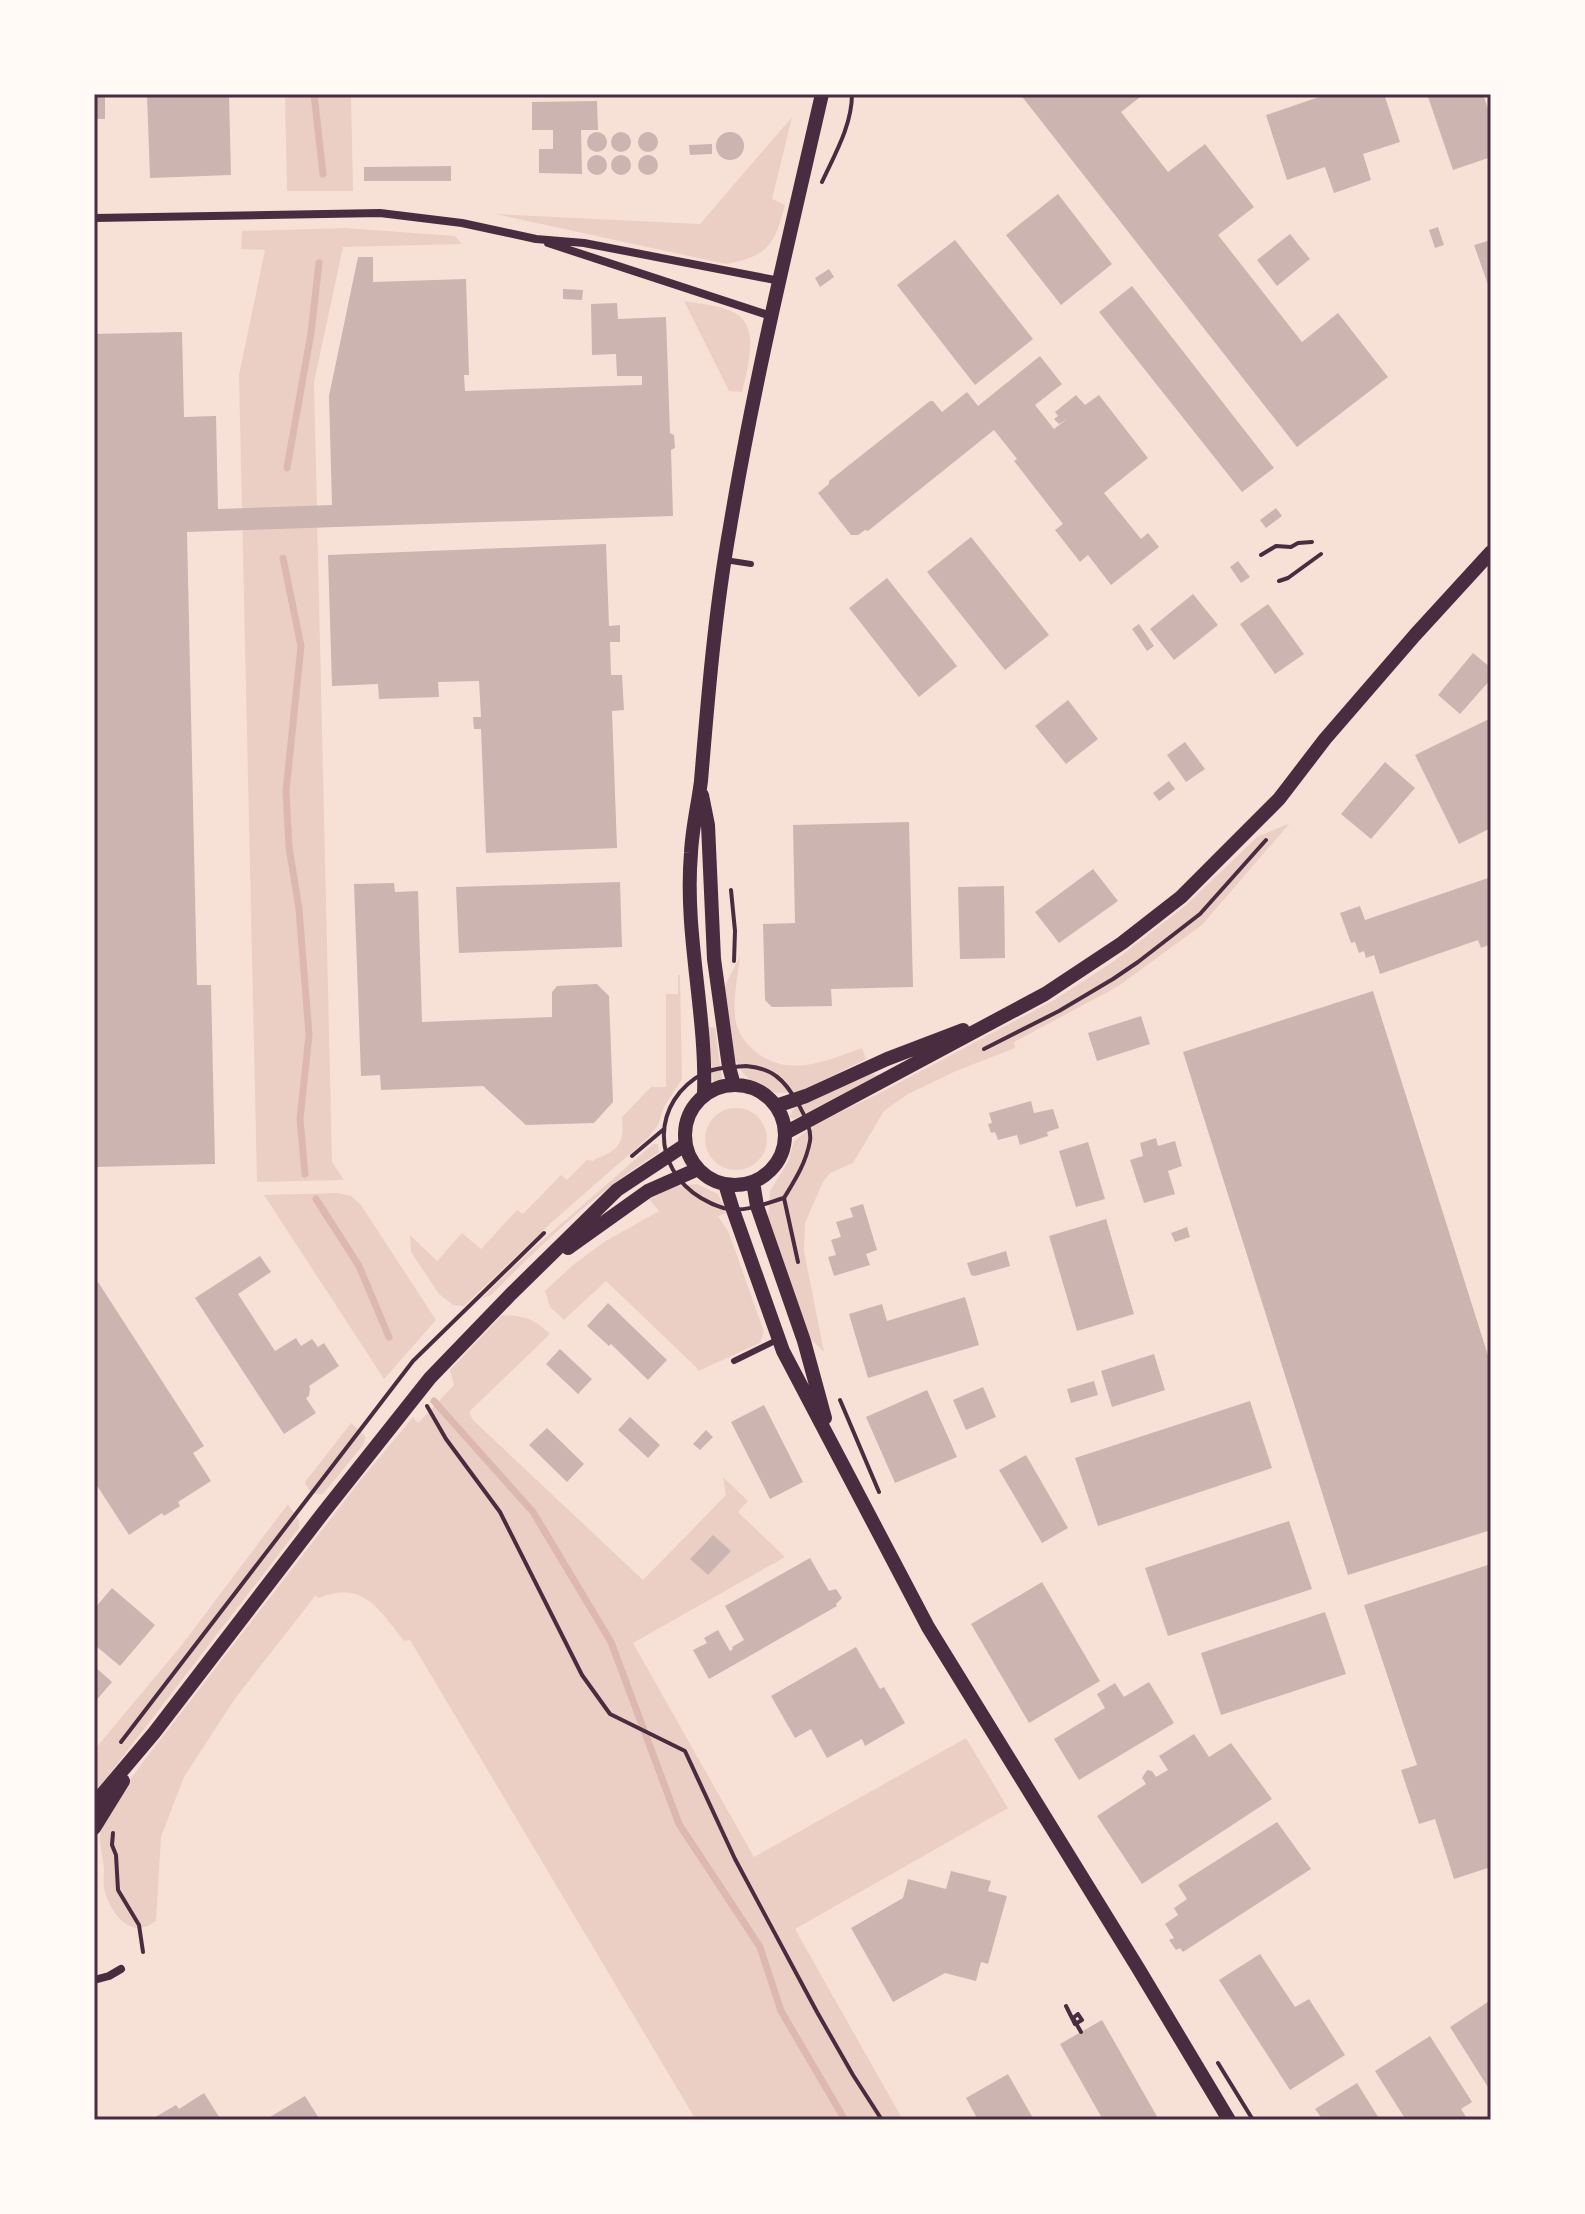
<svg xmlns="http://www.w3.org/2000/svg" width="1585" height="2214" viewBox="0 0 1585 2214" font-family="Ubuntu,sans-serif">
	<rect width="100%" height="100%" fill="#f7e1d7"/>
	<path fill="#ebcfc5" d="M285,94h66l2,97h-66z
		M792,117l-20,82 13,6c-11,40 -16,51 -59,59l-231,-50 205,10z
		M346,228l109,8 7,8 -119,3 -29,135 18,780 12,18 -87,2 -18,-807 26,-125 -24,-1 1,-18z
		M684,301c16,3 36,4 51,12 26,14 12,57 7,79l-13,-1z
		M1290,823l-88,102 -85,62 -103,55 1,6 -59,23 -48,23 -24,17 -31,52 -23,10 -7,9 -18,41 -1,28 20,101 -15,-15 -41,-118 2,-28 18,-29 6,-21 20,-16 64,-31 176,-94 60,-39 71,-55 72,-69z
		M740,956c-2,19 -9,51 -3,70 3,11 13,22 23,29 33,22 68,5 102,-7l4,11 -66,33 -25,1 -24,-12 -8,-8 -9,-15 -11,-68z
		M678,975h2l2,104 -18,28 -6,18 -10,13 -96,84 -88,84 -11,-1 -14,-11 -28,-42 -1,-17 27,26 25,-28 19,16 36,-39 6,4 38,-39 6,5 20,-20 6,1c3,-3 8,-4 12,-6 19,-9 18,-20 17,-38l29,-30h15v-93h12z
		M711,1027l4,1 7,51 -3,4 -6,-2 -6,-53z
		M871,1074l9,1 -7,6 -79,38 -4,-2 3,-8z
		M705 1139a31 31 0 1 1 62 0a31 31 0 1 1-62 0Z
		M653,1144h5l1,8c-62,39 -117,92 -168,143l-10,4 49,-48z
		M697,1184l21,10 9,19 -9,3 11,17 35,99 -4,11 -62,28 -1,-3 -91,-87 -42,39 -14,-13 -5,-16 28,-26 31,-23 55,-31 -10,-12 27,-13z
		M338,1193l13,3 10,9 75,115 -52,59 -120,-184z
		M502,1315c22,1 31,3 48,19l-81,78 4,8 170,160 83,-85 -3,-18 25,24 -10,11 47,45 -152,86 121,214 212,-119 42,70 -213,121 108,191h-207l-286,-480 -6,1c-25,-31 -40,-61 -85,-43l-4,-2 -81,104 -50,77 -23,60 -5,84c-4,2 -7,5 -11,6 -21,7 -38,-22 -41,-39 -1,-6 0,-12 0,-19 -1,-14 -7,-29 -2,-43 8,-23 27,-44 41,-64l216,-280 54,-65 5,6 36,-38 -4,-15z
		M351,1423l15,14 -3,8 -40,49c-11,1 -14,-2 -18,-12z
		M288,1504l11,17v7l-205,266v-44l87,-104z"/>
	<g fill="none" stroke-linecap="round" stroke-linejoin="round">
		<path stroke="#dcb8b0" stroke-width="7" d="M314,94l9,80
			M287,468l24,-135 8,-70
			M283,558l18,88 -15,145 3,56 10,62 10,126 -9,84 5,55
			M316,1199l43,67 30,71
			M434,1401l99,111 78,130 68,182 81,123 21,64 64,109"/>
	</g>
	<path fill="#ccb4b1" d="M94,94h11v25h-11z
		M147,94h82l2,81 -81,3z
		M1020,94h124l-23,18 47,60 37,-28 49,63 -36,28 84,107 36,-29 50,64 -91,70z
		M1328,94h56l16,48 -37,12 8,26 -37,13 -9,-26 -38,13 -21,-65z
		M1427,94h56l8,24v39l-38,13z
		M597,101l1,29h-17l1,44 -43,-1v-24h14v-19h-21v-28z
		M611 142a10 10 0 1 1 20 0a10 10 0 1 1-20 0Z
		M638 142a10 10 0 1 1 20 0a10 10 0 1 1-20 0Z
		M587 142a10 10 0 1 1 20 0a10 10 0 1 1-20 0Z
		M716 146a14 14 0 1 1 28 0a14 14 0 1 1-28 0Z
		M712,144v10l-22,1 -1,-10z
		M587 165a10 10 0 1 1 20 0a10 10 0 1 1-20 0Z
		M611 165a10 10 0 1 1 20 0a10 10 0 1 1-20 0Z
		M638 165a10 10 0 1 1 20 0a10 10 0 1 1-20 0Z
		M451,166v15h-87v-14z
		M1058,194l54,70 -51,41 -55,-70z
		M1438,227l6,18 -9,3 -6,-18z
		M1290,234l20,25 -33,27 -20,-26z
		M955,240l78,99 -58,46 -78,-100z
		M1491,240v53l-17,-48z
		M358,257h15v25l93,-3 3,96h-5l1,16 177,-6v-9h-25l-1,-22 -24,1 -1,-51 26,-1 1,16 48,-2 4,116 4,2 1,13 -4,2 2,66 -486,16 10,453h14l4,179 -121,3v-833l88,-2 2,85 32,-1 2,93 114,-4 -3,-109z
		M829,269l5,8 -14,10 -5,-9z
		M1132,286l142,182 -32,24 -143,-180z
		M563,289l20,1 -1,10 -19,-1z
		M1040,356l22,28 -27,21 19,24 13,-10 -8,5 -5,-5 4,-3 -3,-4 21,-17 9,10 14,-10 49,63 -44,35 37,46 7,-6 11,14 -48,38 -23,-30 -8,7 -25,-32 8,-6 -49,-63 3,-2 -23,-29 -126,101 -3,-1 -7,5h-7l-33,-42 11,-9v-3l101,-80h3l9,11 25,-20 11,14z
		M1276,508l6,8 -16,12 -6,-8z
		M971,537l78,98 -44,35 -78,-98z
		M606,544l3,82 11,-1v17h-10l1,33h11l2,35 -12,1 5,137 -131,5 -5,-124h-7l-1,-12h8l-2,-36 -41,1 1,15 -60,2 -1,-15 -46,2 -4,-131z
		M1238,561l12,16 -9,6 -11,-16z
		M887,578l70,88 -38,31 -70,-89z
		M1193,594l25,31 -44,35 -24,-31z
		M1268,604l36,50 -29,20 -35,-50z
		M1139,624l15,22 -7,5 -15,-22z
		M1473,653l18,15v11l-31,35 -22,-19z
		M1068,700l30,39 -32,25 -31,-38z
		M1491,718v110l-32,16 -44,-89z
		M1185,742l20,27 -19,13 -19,-27z
		M1385,762l30,26 -44,51 -30,-25z
		M1169,781l6,8 -16,12 -6,-8z
		M909,822l4,165 -82,2 1,17 -60,1 -7,-7 -2,-76 32,-1 -2,-98z
		M1093,869l25,32 -59,42 -24,-31z
		M1491,877v67l-10,4 -3,-8 -98,34 -6,-19 -8,3 -2,-7 -5,2 -4,-11 -4,1 -11,-30 20,-7 5,14z
		M620,882l2,65 -163,6 -3,-66z
		M394,883l1,9 23,-1 4,131 130,-5v-25l5,-6 40,-2 12,12 4,106 -19,21 -68,2 -43,-39 -102,4 -1,-15 -19,1 -7,-192z
		M1004,886l1,72 -45,1 -2,-72z
		M1373,991l118,374v165l-143,45 -165,-523z
		M1141,1016l9,28 -53,17 -9,-28z
		M1031,1101l3,12 19,-4 6,19 -12,4 1,4 -28,9 -3,-10 -19,5 -3,-8 -4,1 -3,-9 4,-1 -3,-10z
		M1156,1138l2,8 17,-5 7,25 -14,5 7,23 -31,9 -14,-43 13,-4 -3,-13z
		M1088,1142l17,57 -29,8 -17,-56z
		M863,1204l14,46 -11,4 4,11 -36,11 -6,-19 8,-2 -5,-15 10,-3 -5,-15 17,-5 -3,-9z
		M1106,1219l28,95 -57,17 -28,-95z
		M1187,1227l3,10 -15,5 -4,-9z
		M1006,1251l4,15 -35,10 -4,-1 -4,-12z
		M260,1256l11,16 -33,22 37,57 21,-13 5,8 11,-7 6,8 6,-4 15,23 -30,20 1,3 -1,7 -3,2 10,15 -32,21 -89,-136z
		M98,1282l106,164 -11,7 18,28 -33,21 2,4 -16,10 -2,-3 -33,22 -35,-54v-196z
		M965,1297l14,48 -111,33 -19,-64 33,-10 5,17z
		M608,1303l59,57 -19,20 -37,-36 -2,2 -22,-20z
		M560,1349l32,30 -14,15 -32,-30z
		M1154,1354l11,36 -53,17 -11,-36z
		M1094,1381l4,14 -27,8 -4,-14z
		M983,1387l13,30 -30,13 -13,-30z
		M927,1390l30,67 -62,26 -29,-66z
		M1250,1401l22,67 -174,58 -23,-68z
		M764,1405l39,77 -33,17 -39,-77z
		M630,1417l30,28 -12,13 -30,-28z
		M547,1428l37,36 -17,18 -38,-37z
		M706,1430l7,7 -13,13 -7,-6z
		M1026,1455l42,73 -26,15 -43,-73z
		M1289,1521l23,68 -144,47 -23,-68z
		M713,1535l18,16 -23,24 -18,-16z
		M810,1558l19,33 7,-2 6,9 -6,6 1,2 -128,73 -16,-29 14,-7 -3,-5 14,-8 12,21 3,-2 -1,-2 12,-7 -19,-34z
		M1491,1564v303l-37,12 -19,-60 -16,5 -18,-54 16,-5 -53,-160z
		M1042,1582l58,99 -71,42 -58,-99z
		M112,1588l43,37 -35,41 -24,-20 -2,3v-40z
		M1325,1612l21,62 -125,41 -20,-62z
		M856,1647l24,42 4,-2 21,36 -40,23 -3,-7 -35,19 -16,-29 -16,9 -24,-42z
		M94,1666l18,16 -18,21z
		M1149,1682l25,41 -95,57 -25,-41 51,-31 -8,-14 18,-11 9,14z
		M1194,1734l15,23 22,-14 41,56 -130,85 -45,-68 49,-32 -4,-6 5,-8 5,1 4,6 12,-7 -9,-14z
		M1277,1822l34,47 -128,83 -3,-4 -4,2 -7,-10 5,-2 -9,-14 13,-9 -4,-7 13,-9 -9,-14z
		M951,1871l40,10 -3,10 19,5 -19,68 -7,-2 -5,19 -31,-8 -52,29 -42,-74 52,-30 5,-19 38,10z
		M1260,1954l35,53 14,-8 36,56 -55,35 -71,-110z
		M1491,2000v92l-41,-65z
		M1102,2020l57,100h-56l-43,-76z
		M1430,2036l42,66 -11,7 7,11h-62l-31,-49z
		M1008,2074l26,46h-56l-12,-22z
		M1357,2083l23,37h-57l-8,-11z
		M204,2093l17,27h-71l26,-15 3,4z
		M305,2096l15,24h-55z"/>
	<g fill="none" stroke-linecap="round" stroke-linejoin="round">
		<path stroke="#4a2c40" stroke-width="4" d="M822,182c13,-28 30,-57 30,-88
			M1261,555l15,-9 15,1 7,-4 14,-1
			M1279,581l9,-3 33,-24
			M731,890l4,41 -1,30
			M984,1049l75,-38 54,-32 25,-17 62,-48 66,-74
			M746,1066c11,1 21,3 30,10 14,10 37,48 34,65 -4,22 -15,39 -26,57 -17,5 -38,14 -55,11 -10,-1 -19,-6 -28,-11 -50,-30 -50,-97 3,-125 12,-6 29,-6 42,-7z
			M632,1156l32,-27
			M784,1198l14,64
			M840,1400l39,92
			M427,1406l19,33 54,73 82,163 28,39 75,37 50,108 82,153 36,63 29,45
			M121,1742l292,-381 131,-128
			M113,1833l-1,12 4,10 2,35 21,35 4,27
			M1066,2006l9,18 7,-4 -4,-6
			M1078,2014l-5,4 8,14
			M1218,2063l35,57"/>
		<path stroke="#4a2c40" stroke-width="6" d="M725,560l26,4
			M734,1361l45,-22"/>
		<path stroke="#4a2c40" stroke-width="8" d="M94,218l286,-5 82,10 74,16 48,4 196,38
			M548,243l223,73
			M94,1980l15,-4 12,-7"/>
		<path stroke="#4a2c40" stroke-width="14" d="M702,795l6,30 6,134 15,108 5,18
			M685 1135a50 50 0 1 1 100 0a50 50 0 1 1-100 0Z
			M704,1095c3,-81 -20,-161 -13,-242 1,-24 7,-48 10,-72 7,-85 14,-170 29,-254 24,-145 59,-289 92,-433
			M776,1106l30,-10 81,-37 76,-29
			M785,1133l260,-139 77,-51 59,-46 98,-98 46,-60 90,-104 76,-83
			M753,1182l4,24 47,135 21,77
			M725,1184l8,26 50,141 145,276 210,341 91,152
			M568,1248l80,-57 50,-22
			M94,1804l60,-71 169,-220 107,-135 81,-84 106,-104 68,-45
			M94,1828l29,-47"/>
	</g>
	<rect width="1585" height="2214" fill="none" stroke="#fffaf5" stroke-width="192"/>
	<rect x="96" y="96" width="1393" height="2022" fill="none" stroke="#4a2c40" stroke-width="3"/>
</svg>
